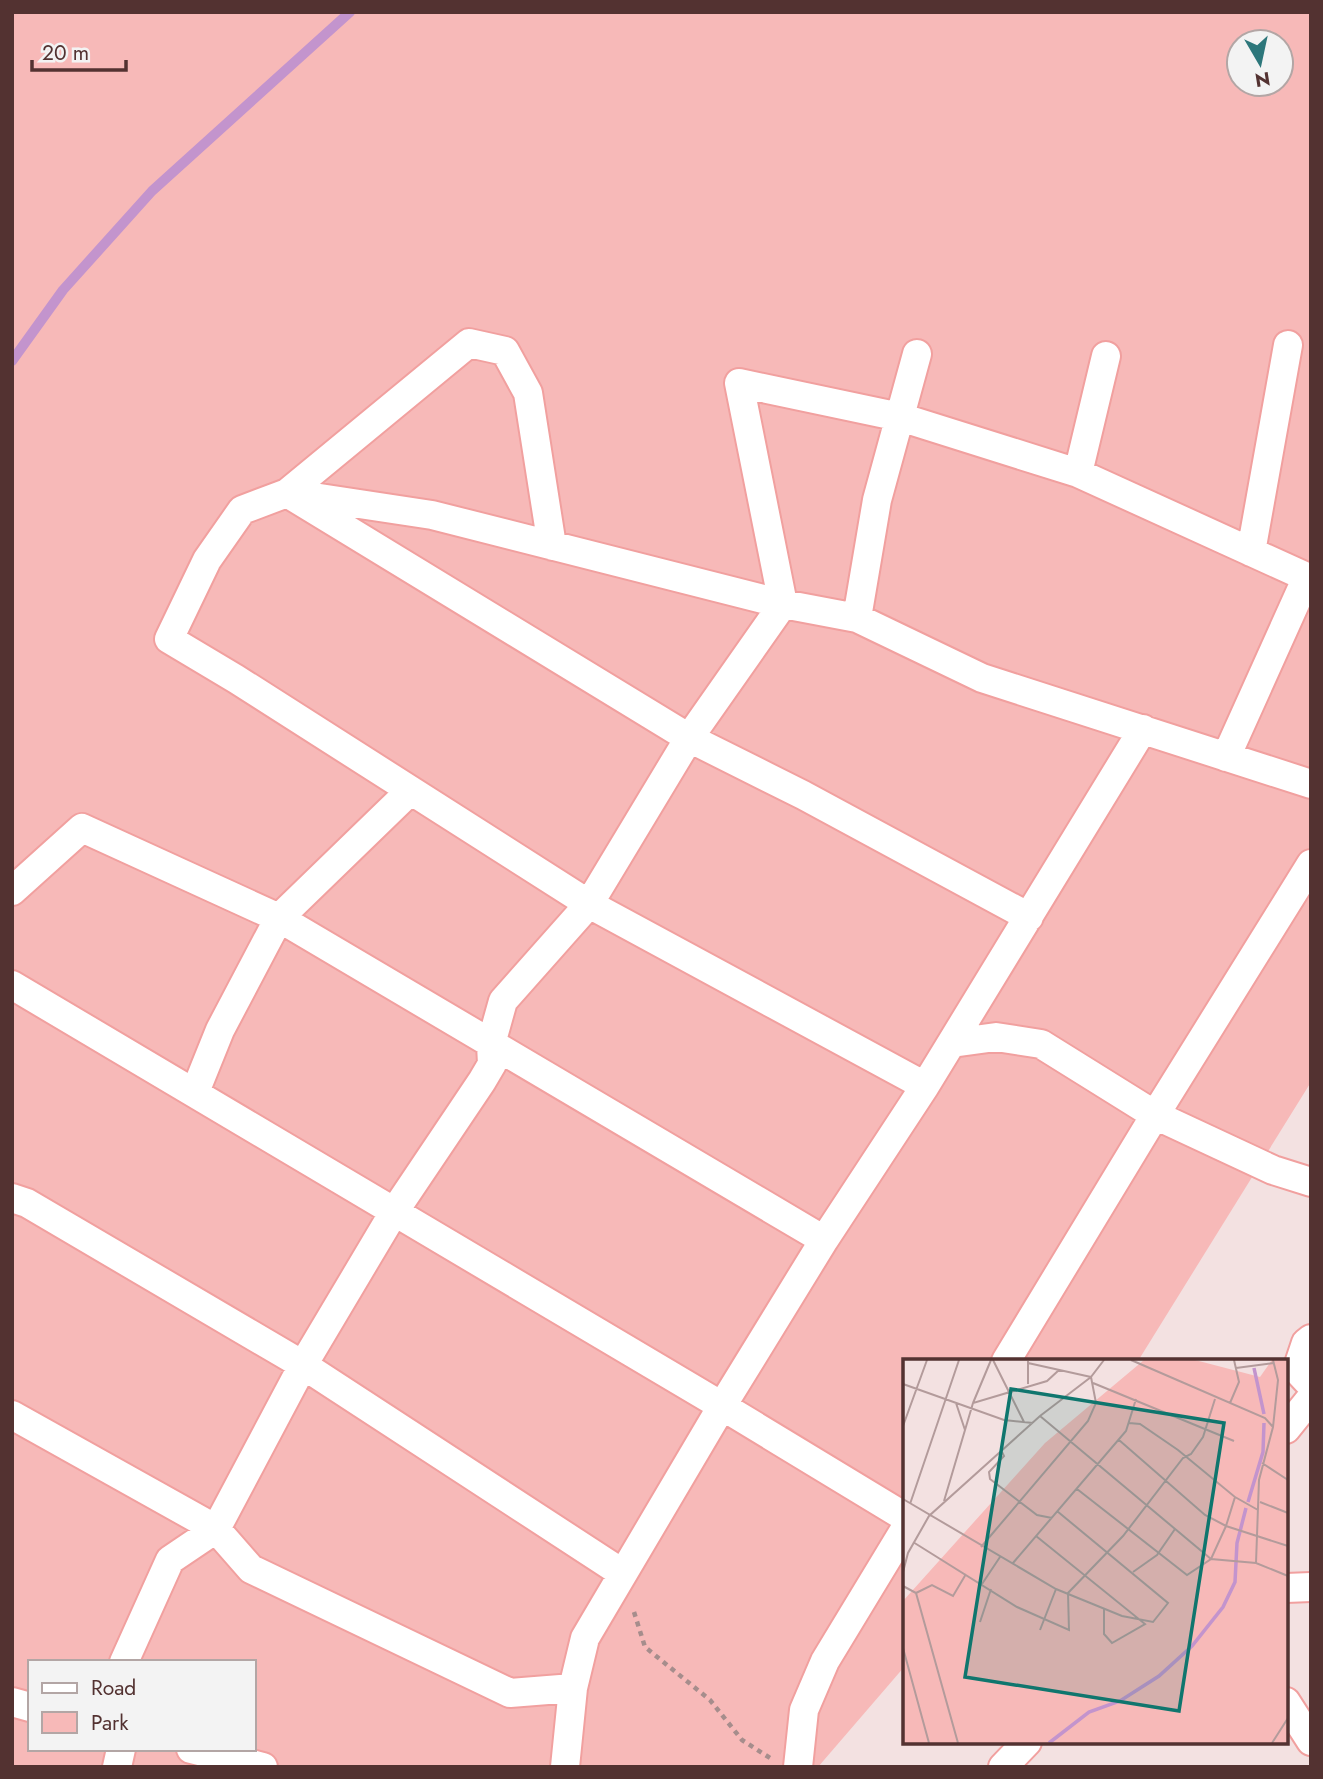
<svg xmlns="http://www.w3.org/2000/svg" width="1323" height="1779" viewBox="0 0 1323 1779" font-family="Jost,sans-serif">
	<rect width="100%" height="100%" fill="#f3e1e1"/>
	<path fill="#f7b9b8" fill-rule="evenodd" d="M12,12h1299v1070l-173,279h-233v305l-87,101h-806zM1239,42h42v42h-42zM30,1662h224v87h-224z"/>
	<g fill="none" stroke-linecap="round" stroke-linejoin="round">
		<path stroke="#c394cd" stroke-width="10" d="M12,361l51,-71 89,-99 198,-179"/>
		<defs>
			<path id="minor" d="M1078,473l28,-117
				M552,546l-24,-153 -23,-42 -36,-8 -182,150 402,245 114,57 226,122
				M1251,552l37,-207
				M857,618l20,-118 40,-146
				M1226,757l81,-180
				M12,891l70,-63 197,90 545,322
				M12,985l710,421 183,111
				M952,1043l44,-6 45,7 114,71 118,55 38,12
				M925,1086l-336,-182 -353,-225 -67,-40 38,-79 35,-50 45,-17 145,22 351,89 74,14 125,60 329,106
				M195,1092l25,-62 59,-112 131,-127
				M12,1198l15,5 276,162 319,208
				M1311,1339l-5,4 -9,27 14,15
				M1006,1361l149,-246 156,-251
				M12,1415l204,114 35,40 259,124 63,-5
				M1286,1429l25,-31
				M1286,1588l25,-1
				M124,1662l46,-102 46,-31 87,-164 91,-153 88,-131 10,-17 -1,-20 12,-43 86,-97 100,-166 94,-134 -44,-221 161,34 178,56 233,106
				M12,1702l18,5
				M1286,1702l25,39
				M191,1749l72,18
				M117,1767l4,-18
				M565,1767l8,-79 12,-50 137,-232 102,-166 101,-154 218,-357
				M798,1767l6,-57 21,-49 80,-132
				M1003,1767l24,-25"/>
		</defs>
		<use href="#minor" stroke="#f1a09f" stroke-width="32"/>
		<path stroke="#a68d8c" stroke-width="4.5" stroke-dasharray="5 5" stroke-linecap="butt" d="M634,1612l11,35 65,53 32,40 28,18"/>
		<use href="#minor" stroke="#fff" stroke-width="28"/>
	</g>
	<g transform="translate(903 1359)">
		<rect width="385" height="385" fill="#f3e1e1"/>
		<path d="M241,1h51l65,17 12,-17h16v383h-385v-142l142,-158z" fill="#f7b9b8"/>
		<path fill="none" stroke="#c394cd" stroke-width="3.5" d="M351,9l10,46M345,143l15,-50 1,-29M146,384l40,-31 31,-11 39,-25 33,-30 31,-39 12,-25 2,-39 9,-35"/>
		<path fill="none" stroke="#b39b9b" stroke-width="2" d="M90,1l31,62M228,1l134,58 8,9M125,4l63,14M333,9l38,-5M190,24l141,58M0,25l101,36 29,3M125,25v-23M53,44l9,27M70,44l18,-43M327,44l9,-21 -5,-22M137,57l171,143 45,4 32,13M0,67l24,-66M216,81l86,75 21,11 9,-29 -57,-47 -38,-26 -11,-1M99,93l2,4 -15,16 1,7 47,36 15,3M359,104l26,17M174,130l110,86 24,-16 15,-33 62,20M332,138l23,13M0,140l153,90 66,27 31,6 15,-19 -111,-92M41,142l29,-98 74,-22 12,-11M357,143l28,11M7,145l49,-144M133,177l109,88 -33,19 -8,-9v-26M10,183l104,65 52,23 -1,-37 55,-57 60,-78 8,-4 12,-17 12,-38M78,188l107,-126 8,-18 -5,-26 13,-17M110,204l113,-132 10,-32M353,204l3,-83 14,-53 5,-47 -5,-20M0,213l5,-19 21,-37 111,-100 51,-39M230,213l24,-17 18,-26M79,225l18,-27M0,227l13,7 42,150M13,234l16,-8 21,11 13,-22M77,263l11,-33M137,271l16,-41M0,289l26,95M369,384l16,-25"/>
		<path fill="#0f766e" fill-opacity="0.15" stroke="#0f766e" stroke-width="3.5" d="M108,30l213,34 -45,288 -214,-34z"/>
		<rect width="385" height="385" fill="none" stroke="#533231" stroke-width="3.5"/>
	</g>
	<rect width="1323" height="1779" fill="none" stroke="#533231" stroke-width="28"/>
	<rect x="28" y="1660" width="228" height="91" fill="#f3f3f3" stroke="#b3a6a5" stroke-width="2"/>
	<rect x="42" y="1683" width="35" height="10" fill="#ffffff" stroke="#b3a6a5" stroke-width="2"/>
	<text x="91" y="1695" font-size="21" fill="#533231">Road</text>
	<rect x="42" y="1712" width="35" height="21" fill="#f7b9b8" stroke="#b3a6a5" stroke-width="2"/>
	<text x="91" y="1730" font-size="21" fill="#533231">Park</text>
	<g transform="translate(1260 63) rotate(171)"><circle r="33" fill="#f3f3f3" stroke="#b3a6a5" stroke-width="2"/>
	<path d="M0-5L12 26L0 18L-12 26Z" fill="#2d777b"/>
	<text y="-10" font-size="19" font-weight="bold" text-anchor="middle" fill="#533231">N</text>
	</g>
	<path d="M32 60v10h94v-10" fill="none" stroke="#533231" stroke-width="3.5"/>
	<text x="42" y="60" font-size="21" fill="#533231" stroke="#f3f3f3" stroke-width="5" paint-order="stroke">20 m</text>
</svg>
